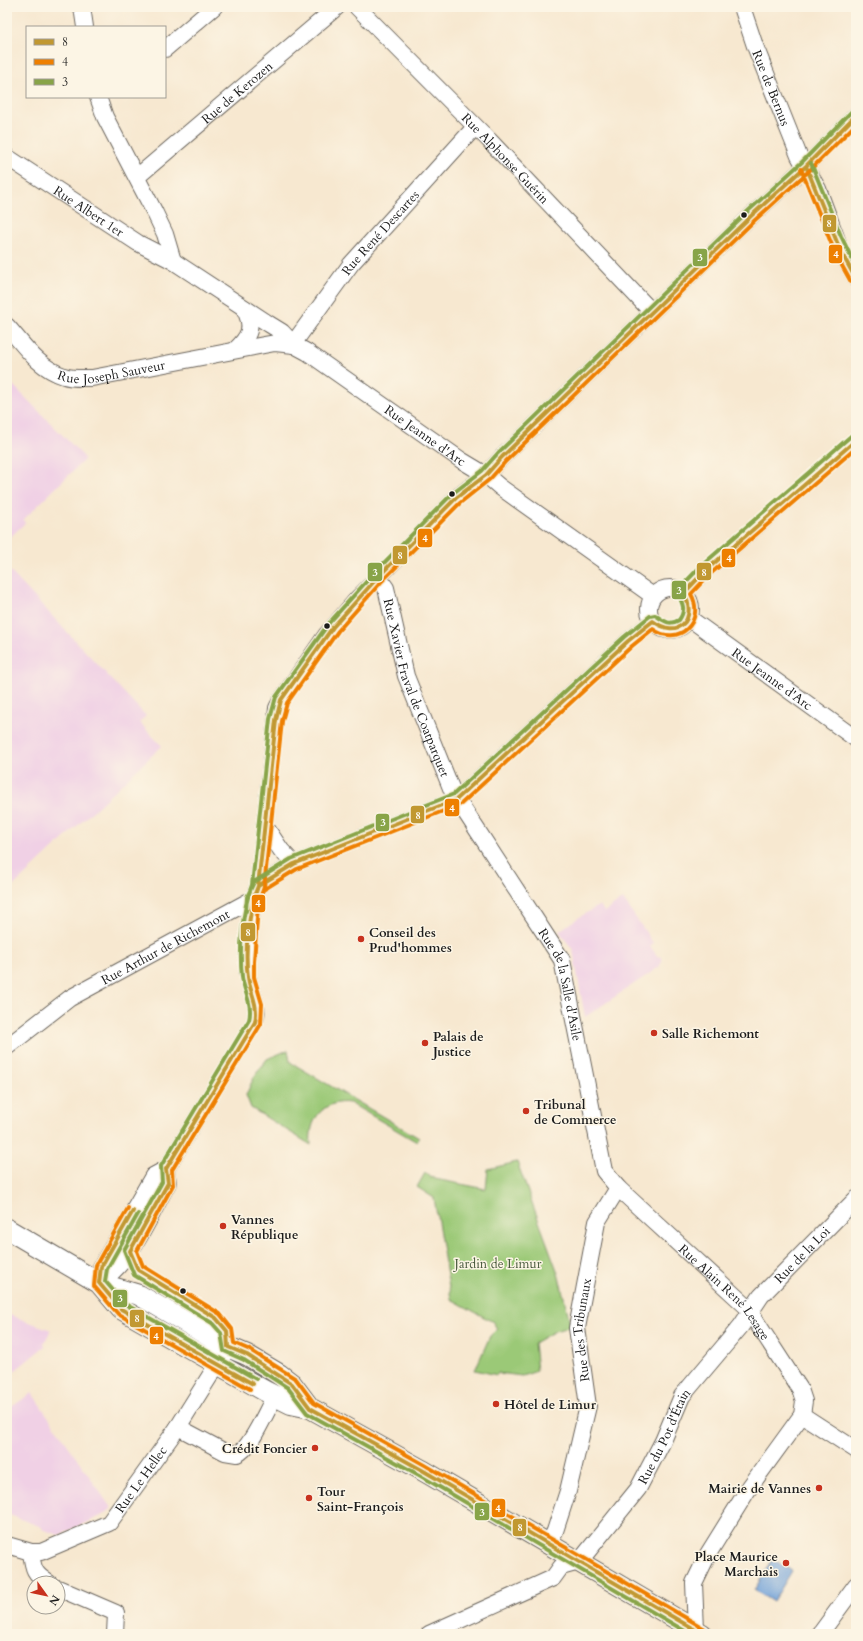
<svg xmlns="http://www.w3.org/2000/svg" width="863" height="1641" viewBox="0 0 863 1641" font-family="Cardo,serif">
	<rect width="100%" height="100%" fill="#fcf5e5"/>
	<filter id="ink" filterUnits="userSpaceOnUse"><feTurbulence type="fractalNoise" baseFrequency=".025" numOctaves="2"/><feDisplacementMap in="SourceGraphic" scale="8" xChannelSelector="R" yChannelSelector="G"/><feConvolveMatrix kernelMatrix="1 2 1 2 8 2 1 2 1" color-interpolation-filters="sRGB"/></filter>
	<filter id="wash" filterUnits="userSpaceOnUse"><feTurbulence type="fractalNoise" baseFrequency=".012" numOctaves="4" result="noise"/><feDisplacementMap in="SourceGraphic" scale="16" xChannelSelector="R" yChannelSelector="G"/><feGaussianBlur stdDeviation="0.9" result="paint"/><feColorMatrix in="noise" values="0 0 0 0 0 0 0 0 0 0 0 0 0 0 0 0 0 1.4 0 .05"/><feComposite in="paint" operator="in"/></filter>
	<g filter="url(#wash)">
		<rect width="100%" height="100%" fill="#f7e8d0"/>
		<path fill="#f0d0e5" d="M7,379l76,77 1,4 -61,60 2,3 -18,17z
			M7,568l139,148 -7,6 23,24 -155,146z
			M623,899l30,44 -3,3 7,10 5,1v4l-3,6 -74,50 -12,-67 -14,-19 19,-13 22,-13 4,7z
			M7,1314l44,16 -7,13 1,3 -38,31z
			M32,1393l79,115 -10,8 -42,19 -17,-6v-2l-35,-13v-104z"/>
		<path fill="#9bc977" stroke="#5c724a" d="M288,1050l2,12 129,76 -2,4 -67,-39c-27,-4 -42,17 -39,42l-60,-37 -5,-13 8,-18 13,-18z
			M517,1162l41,111 13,53 -16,5 -21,12 3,28 -15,5 -24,-3 -1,2 -22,-5 15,-34 7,-7 -4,-7 -42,-23 -17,-101 -17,-11 8,-14 10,6 51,10 2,-20z"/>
		<path fill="#6d9fd8" stroke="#445e7a" d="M773,1559l19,12 -19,31 -19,-12z"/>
	</g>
	<g filter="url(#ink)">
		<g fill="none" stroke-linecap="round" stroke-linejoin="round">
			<defs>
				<g id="minor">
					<path d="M82,7l3,20"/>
					<path id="s1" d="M357,7l132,133 162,171"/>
					<path id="s2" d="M742,7l13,39 44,110 19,33 25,67 13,23"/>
					<path d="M165,49l49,-42"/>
					<path d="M98,97l7,20 50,96 10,21 8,27"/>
					<path id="s3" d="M7,157l131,86 35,18 96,63 13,8 12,13"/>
					<path id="s4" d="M137,177l200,-170"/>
					<path id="s5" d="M7,326c17,19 31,42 57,50 9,3 19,2 28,2l172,-33 11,-2 19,2 13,7 154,108 25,15 14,12 153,109"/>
					<path id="s6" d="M294,345l4,-8 53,-73 124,-137"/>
					<path d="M235,350c15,-14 19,-23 9,-42"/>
					<path id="s7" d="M378,577l8,11 20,88 47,117 109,167 42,211 14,17 128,118 54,83 4,12 -2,14 -53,73 -41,66 -14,29 2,47"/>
					<circle cx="670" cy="609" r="21"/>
					<path d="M684,593l20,-21 152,-132"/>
					<path id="s8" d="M689,618l167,121"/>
					<path d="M265,826l16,24 13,14"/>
					<path d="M258,886l19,-178 4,-8 46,-66 30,-35 99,-101 30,-23 16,-18 249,-241 55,-50 50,-51"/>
					<path id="s9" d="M7,1047l63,-49 183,-99 5,-13 36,-22 163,-65 171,-158 25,-20"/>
					<path d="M99,1283l2,-16 52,-91 13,-7 89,-147c6,-20 -8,-34 -8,-54 1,-23 4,-47 6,-69"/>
					<path d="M99,1283c34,-23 50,-66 69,-100l-2,-14"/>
					<path d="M802,1415l54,35"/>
					<path d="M178,1427l47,25 12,2c14,-5 30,-45 38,-58"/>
					<path id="s10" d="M7,1545l24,7h10l68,-29 69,-96 45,-72"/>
					<path id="s11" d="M548,1545l7,-14 13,-40 20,-85 -11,-78 20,-106 21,-34"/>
					<path d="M31,1552c2,17 3,22 18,31"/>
					<path d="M58,1588l58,25 -1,21"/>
					<path id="s12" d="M429,1634l124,-56 8,-11 18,-5 59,-73 25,-48 19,-45 59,-70 20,-30 95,-97"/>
					<path d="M820,1634l36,-49"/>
				</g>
				<path id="major" d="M7,1229l92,54 40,12 89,52 19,8 32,19 13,10 18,24
					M99,1283l22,26 144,82 26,13 19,4 112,62 280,164"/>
			</defs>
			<use href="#minor" stroke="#69635b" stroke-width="18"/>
			<use href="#major" stroke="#69635b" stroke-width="22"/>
			<use href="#minor" stroke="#fff" stroke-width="16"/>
			<use href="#major" stroke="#fff" stroke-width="20"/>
			<defs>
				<path id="bus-1" d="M806,166l35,86 15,27
					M252,911l1,-12 5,-13 36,-22 163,-65 171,-158 25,-20c25,19 45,-2 31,-28l20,-21 152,-132
					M133,1211l-32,56 -2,16 22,26 132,75
					M702,1634l-280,-164 -112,-62 -18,-24 -45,-29 -19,-8 -1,-16 -11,-13 -78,-48 -8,-19 38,-68 -2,-14 89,-147c4,-17 -5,-29 -7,-45 -4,-26 1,-67 10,-91l18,-166 5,-20 52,-73 45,-50 78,-79 30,-23 16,-18 249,-241 55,-50 50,-51"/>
				<path id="bus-2" d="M801,169l35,86 15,27
					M258,911l1,-11 4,-10 34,-21 164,-65 171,-158 21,-17c25,19 53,-8 38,-35l17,-18 148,-128
					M128,1208l-32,57 -2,21 24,28 132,75
					M705,1629l-280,-164 -111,-62 -18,-24 -46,-29 -16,-7 -2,-14 -12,-15 -77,-48 -6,-15 36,-66 -1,-15 89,-146 1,-20 -8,-27v-15l4,-57 6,-18 18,-166 5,-18 51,-72 44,-50 78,-78 30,-24 16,-18 249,-241 55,-50 46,-46"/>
				<path id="bus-3" d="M811,163l30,73 15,31
					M246,911l1,-14 7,-15 37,-23 163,-65 170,-157 26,-21 5,-1c9,6 14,11 24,5 7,-10 4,-16 -1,-26l1,-5 21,-22 152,-132
					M138,1214l-31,55 -2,12 20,23 131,75
					M690,1634l-271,-159 -112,-62 -19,-25 -44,-28 -20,-9 -3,-18 -9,-10 -78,-48 -10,-25 38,-68 -1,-16 88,-146c4,-16 -5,-28 -7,-43 -3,-27 0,-67 10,-92l18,-166 6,-22 53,-74 45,-50 78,-79 30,-23 16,-18 249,-241 55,-50 50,-51"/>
			</defs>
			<use href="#bus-1" stroke="#fcf5e5" stroke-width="7"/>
			<use href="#bus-2" stroke="#fcf5e5" stroke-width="7"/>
			<use href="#bus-3" stroke="#fcf5e5" stroke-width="7"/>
			<use href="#bus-1" stroke="#c19831" stroke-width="4"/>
			<use href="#bus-2" stroke="#ee7f00" stroke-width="4"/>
			<use href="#bus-3" stroke="#88a448" stroke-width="4"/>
		</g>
	</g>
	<g fill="#1c1c1c" stroke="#fcf5e5" stroke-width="1.5">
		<circle cx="744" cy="215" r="3.5"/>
		<circle cx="452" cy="494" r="3.5"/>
		<circle cx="327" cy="626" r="3.5"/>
		<circle cx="183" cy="1291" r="3.5"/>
	</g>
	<g fill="#c8321e" stroke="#fcf5e5" stroke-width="1.5">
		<circle cx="361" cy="939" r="4"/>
		<circle cx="654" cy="1033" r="4"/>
		<circle cx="425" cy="1043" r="4"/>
		<circle cx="526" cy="1111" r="4"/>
		<circle cx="223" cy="1226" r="4"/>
		<circle cx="496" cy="1404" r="4"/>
		<circle cx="315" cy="1448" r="4"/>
		<circle cx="819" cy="1488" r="4"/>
		<circle cx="309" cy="1498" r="4"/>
		<circle cx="786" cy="1563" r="4"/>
	</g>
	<g text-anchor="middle" stroke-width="3" stroke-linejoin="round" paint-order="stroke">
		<g font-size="13" fill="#1c1c1c" stroke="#fcf5e5">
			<text dy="5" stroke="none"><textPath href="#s2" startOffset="86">Rue de Bernus</textPath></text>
			<text dy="5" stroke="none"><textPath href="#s4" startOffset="131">Rue de Kerozen</textPath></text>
			<text dy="5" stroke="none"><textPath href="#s1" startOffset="212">Rue Alphonse Guérin</textPath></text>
			<text dy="5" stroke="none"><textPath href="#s3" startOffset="98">Rue Albert 1er</textPath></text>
			<text dy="5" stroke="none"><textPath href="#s6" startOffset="142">Rue René Descartes</textPath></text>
			<text dy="5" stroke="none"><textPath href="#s5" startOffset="125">Rue Joseph Sauveur</textPath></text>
			<text dy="5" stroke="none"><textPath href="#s5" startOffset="470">Rue Jeanne d'Arc</textPath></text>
			<text dy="5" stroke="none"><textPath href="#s8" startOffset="103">Rue Jeanne d'Arc</textPath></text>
			<text dy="5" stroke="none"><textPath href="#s7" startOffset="118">Rue Xavier Fraval de Coatparquet</textPath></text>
			<text dy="5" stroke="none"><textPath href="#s9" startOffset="188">Rue Arthur de Richemont</textPath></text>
			<text dy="5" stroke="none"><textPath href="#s7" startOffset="452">Rue de la Salle d'Asile</textPath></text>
			<text dy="5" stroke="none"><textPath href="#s12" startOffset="551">Rue de la Loi</textPath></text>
			<text dy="5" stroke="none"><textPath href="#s7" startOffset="816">Rue Alain René Lesage</textPath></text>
			<text dy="5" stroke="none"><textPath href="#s11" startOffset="222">Rue des Tribunaux</textPath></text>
			<text dy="5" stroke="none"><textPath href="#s12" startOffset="321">Rue du Pot d'Étain</textPath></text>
			<text dy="5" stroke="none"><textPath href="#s10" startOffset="163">Rue Le Hellec</textPath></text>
		</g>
		<g font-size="13" font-weight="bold" fill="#1c1c1c" stroke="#fcf5e5" text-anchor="start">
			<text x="369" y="937">Conseil des<tspan x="369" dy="15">Prud'hommes</tspan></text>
			<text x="662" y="1038">Salle Richemont</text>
			<text x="433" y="1041">Palais de<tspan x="433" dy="15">Justice</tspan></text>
			<text x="534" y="1109">Tribunal<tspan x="534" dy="15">de Commerce</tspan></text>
			<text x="231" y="1224">Vannes<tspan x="231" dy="15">République</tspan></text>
			<text x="504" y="1409">Hôtel de Limur</text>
			<text x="307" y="1453" text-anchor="end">Crédit Foncier</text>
			<text x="811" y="1493" text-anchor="end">Mairie de Vannes</text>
			<text x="317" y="1496">Tour<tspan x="317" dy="15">Saint-François</tspan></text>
			<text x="778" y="1561" text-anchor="end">Place Maurice<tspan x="778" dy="15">Marchais</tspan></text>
		</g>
		<g font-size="13" fill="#48593c" stroke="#fcf5e5">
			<text x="498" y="1268">Jardin de Limur</text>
		</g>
	</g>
	<g stroke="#fcf5e5" stroke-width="1.5">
		<rect x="822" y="214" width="15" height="19" rx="4" fill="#c19831"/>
		<rect x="828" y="244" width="15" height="20" rx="4" fill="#ee7f00"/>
		<rect x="692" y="248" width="16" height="19" rx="4" fill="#88a448"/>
		<rect x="417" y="528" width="16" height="20" rx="4" fill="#ee7f00"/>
		<rect x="392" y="545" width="16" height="20" rx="4" fill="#c19831"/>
		<rect x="721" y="548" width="15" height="20" rx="4" fill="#ee7f00"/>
		<rect x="696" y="562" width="16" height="19" rx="4" fill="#c19831"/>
		<rect x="367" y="562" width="16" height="20" rx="4" fill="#88a448"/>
		<rect x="671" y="580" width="16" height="20" rx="4" fill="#88a448"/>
		<rect x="444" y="798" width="16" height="19" rx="4" fill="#ee7f00"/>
		<rect x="410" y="805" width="15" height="19" rx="4" fill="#c19831"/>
		<rect x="375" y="813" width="15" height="19" rx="4" fill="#88a448"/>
		<rect x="251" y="894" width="15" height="19" rx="4" fill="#ee7f00"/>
		<rect x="240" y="922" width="16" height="20" rx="4" fill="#c19831"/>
		<rect x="112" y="1289" width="16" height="19" rx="4" fill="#88a448"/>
		<rect x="129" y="1309" width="16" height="19" rx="4" fill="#c19831"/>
		<rect x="149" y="1326" width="15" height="19" rx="4" fill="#ee7f00"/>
		<rect x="491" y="1498" width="15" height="20" rx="4" fill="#ee7f00"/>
		<rect x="474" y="1502" width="16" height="19" rx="4" fill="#88a448"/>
		<rect x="512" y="1518" width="15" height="19" rx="4" fill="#c19831"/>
	</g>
	<g font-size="11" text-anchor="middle" font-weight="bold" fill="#fff">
		<text x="829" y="227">8</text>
		<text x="836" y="258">4</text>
		<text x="700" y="261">3</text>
		<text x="425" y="542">4</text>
		<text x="400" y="559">8</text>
		<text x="729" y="562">4</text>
		<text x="704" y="576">8</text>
		<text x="375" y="576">3</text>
		<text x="679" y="594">3</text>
		<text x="452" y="812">4</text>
		<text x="418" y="819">8</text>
		<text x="383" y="826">3</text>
		<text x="258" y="907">4</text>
		<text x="248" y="936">8</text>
		<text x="120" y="1302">3</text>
		<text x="137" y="1322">8</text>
		<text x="156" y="1340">4</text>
		<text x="498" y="1512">4</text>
		<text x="482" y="1516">3</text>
		<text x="520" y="1531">8</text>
	</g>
	<rect width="863" height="1641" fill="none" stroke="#fcf5e5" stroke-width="24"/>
	<rect x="26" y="26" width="140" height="72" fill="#fcf5e5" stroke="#a29e95"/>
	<rect x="34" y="39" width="20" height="6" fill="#c19831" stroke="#a29e95"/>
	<text x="62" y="46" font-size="12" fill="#1c1c1c">8</text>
	<rect x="34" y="59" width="20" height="6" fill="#ee7f00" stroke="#a29e95"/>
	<text x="62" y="66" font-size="12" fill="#1c1c1c">4</text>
	<rect x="34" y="79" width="20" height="6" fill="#88a448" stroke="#a29e95"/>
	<text x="62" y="86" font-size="12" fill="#1c1c1c">3</text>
	<g transform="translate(46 1595) rotate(123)"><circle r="19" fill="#fcf5e5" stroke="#a29e95"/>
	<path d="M0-3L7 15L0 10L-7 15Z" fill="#c8321e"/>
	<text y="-6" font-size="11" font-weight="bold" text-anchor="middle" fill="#1c1c1c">N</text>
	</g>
</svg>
